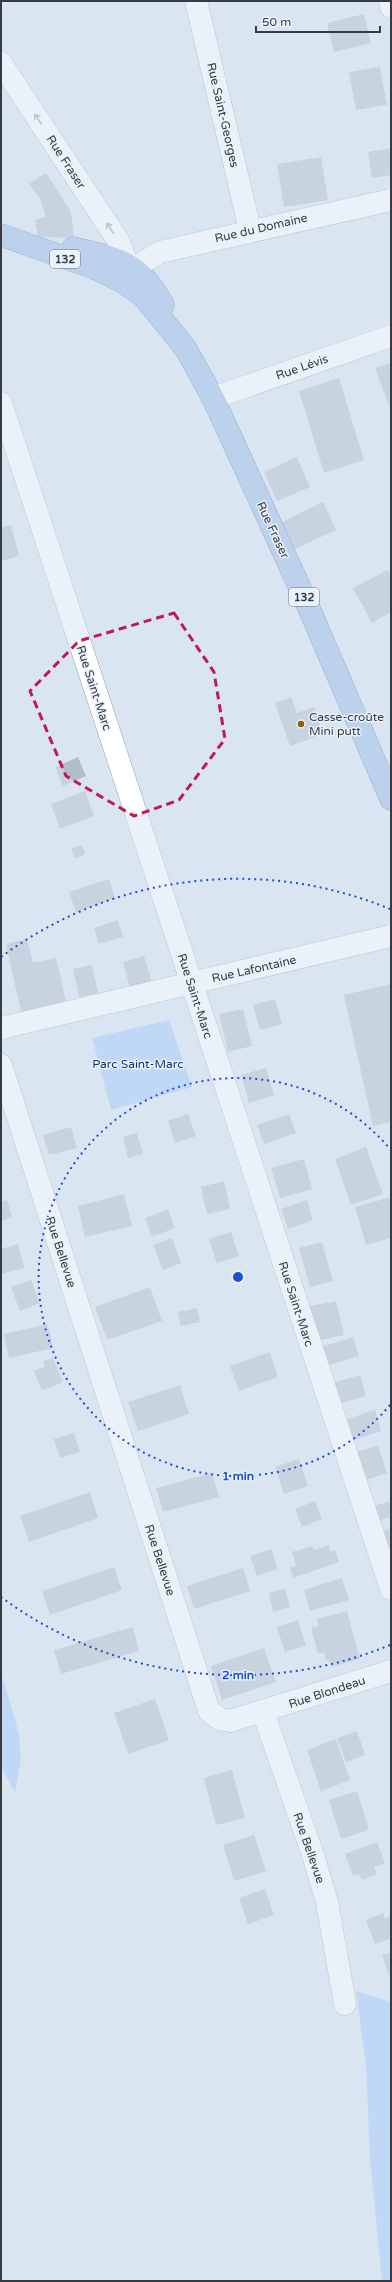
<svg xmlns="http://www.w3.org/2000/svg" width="392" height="2282" viewBox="0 0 392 2282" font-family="'Varela Round',sans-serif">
	<rect width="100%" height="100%" fill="#dae5f2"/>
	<path fill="#a0c7f9" d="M169,1020l23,67 -81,23 -19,-72z
		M1,1672l18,62 2,26 -6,32 -14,-25z
		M356,1991l35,11v279h-9l-12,-123 -4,-92z"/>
	<path fill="#b2bcca" d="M364,14l7,29 -37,9 -7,-29z
		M380,67l7,38 -31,5 -7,-38z
		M391,148v27l-19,3 -4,-26z
		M321,157l7,43 -44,7 -7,-43z
		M46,173l25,39 3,26 -36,-1 -3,-17 11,-3 -6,-18 -11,-15z
		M391,363v44l-1,1 -15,-40z
		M339,378l25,82 -40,13 -25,-82z
		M297,457l13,30 -33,14 -13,-29z
		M323,502l13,28 -43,20 -13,-27z
		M11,525l8,31 -18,5v-33z
		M388,570l3,6v36l-19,11 -19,-35z
		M291,697l6,16 17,-6 9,27 -33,12 -15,-43z
		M78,757l8,19 -23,10 -8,-19z
		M85,791l9,25 -34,13 -9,-25z
		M82,845l3,9 -10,5 -4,-10z
		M109,879l6,19 -39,14 -7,-20z
		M118,920l5,17 -24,7 -5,-16z
		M27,939l6,24 23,-5 10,44 -45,10 -15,-68z
		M144,956l8,26 -22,6 -7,-26z
		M92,965l6,28 -19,4 -6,-28z
		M391,984v138l-18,4 -29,-131z
		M275,999l7,25 -22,6 -7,-25z
		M243,1009l9,37 -24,6 -9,-38z
		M266,1068l8,27 -25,8 -8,-28z
		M188,1114l8,22 -21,7 -7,-22z
		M289,1114l7,19 -32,11 -7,-19z
		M71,1127l6,21 -28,7 -6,-20z
		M137,1133l6,21 -15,4 -5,-21z
		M366,1147l17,47 -32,11 -16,-46z
		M304,1159l8,30 -32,9 -9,-30z
		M224,1181l6,28 -23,5 -6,-27z
		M124,1194l8,32 -47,11 -7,-31z
		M391,1197v41l-25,7 -11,-38z
		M7,1200l5,17 -11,4v-19z
		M307,1200l6,20 -25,9 -7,-20z
		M168,1209l7,19 -23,9 -7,-19z
		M231,1232l8,24 -22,7 -8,-24z
		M172,1238l9,25 -18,7 -10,-25z
		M322,1242l11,39 -23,6 -11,-39z
		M18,1244l6,24 -23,6v-25z
		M31,1280l9,23 -20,8 -9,-24z
		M150,1287l12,34 -55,19 -12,-33z
		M336,1301l8,34 -27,6 -7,-35z
		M197,1308l3,14 -19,4 -3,-14z
		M48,1324l5,24 -44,10 -5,-24z
		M353,1337l6,19 -32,10 -5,-19z
		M270,1352l8,25 -39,14 -9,-25z
		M53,1358l10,24 -21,9 -8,-20 11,-5 -2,-5z
		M360,1375l6,21 -31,9 -6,-21z
		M180,1385l9,29 -51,17 -10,-29z
		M375,1410l6,21 -33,11 -7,-21z
		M74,1433l6,19 -20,6 -6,-19z
		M378,1446l9,27 -30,10 -1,-31z
		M299,1459l9,27 -24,8 -9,-27z
		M212,1473l7,24 -56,15 -7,-24z
		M90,1492l8,26 -69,24 -9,-26z
		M315,1501l7,18 -20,8 -7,-18z
		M391,1501v16l-17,5 -4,-15z
		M391,1528v29l-16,-23z
		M329,1545l2,7 4,-2 4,12 -46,16 -3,-10 6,-2 -4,-14 21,-6 1,4z
		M271,1549l7,20 -21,7 -7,-20z
		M114,1567l8,23 -72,25 -8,-24z
		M243,1568l7,23 -56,18 -7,-23z
		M342,1578l7,22 -39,11 -6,-21z
		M285,1588l5,19 -17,5 -4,-19z
		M347,1611l13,48 -29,8 -2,-7 -3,1 -2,-9 -6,2 -7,-26 8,-2 -2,-7z
		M298,1620l8,26 -21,6 -8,-25z
		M133,1627l6,24 -78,23 -7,-24z
		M264,1648l12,34 -54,18 -11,-34z
		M155,1699l14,41 -41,14 -14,-41z
		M357,1731l8,24 -19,7 -9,-24z
		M336,1739l14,41 -29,11 -14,-41z
		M232,1770l13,48 -29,7 -12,-47z
		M357,1791l12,39 -28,9 -12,-39z
		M254,1835l12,36 -32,10 -11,-36z
		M377,1842l8,21 -11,4 3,7 -15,6 -3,-6 -6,2 -8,-22z
		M265,1889l9,26 -26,9 -9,-26z
		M383,1913l2,6 6,-3v22l-16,6 -9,-24z
		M391,1953v28l-9,-26z"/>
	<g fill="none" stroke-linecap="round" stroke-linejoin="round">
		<defs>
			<path id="minor" d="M196,1l54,229
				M390,1l1,6
				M1,63l118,179 5,13 1,8
				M134,268l26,-16 231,-52
				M213,398l178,-62
				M1,403l390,1186
				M1,1028l390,-92
				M1,1065l208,646 11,8 10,2 161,-50
				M263,1712l51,146 13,44 18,102"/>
			<path id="major" d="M1,235l91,32 31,15 21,15 42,52 27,49 92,201 86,200
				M73,248c44,10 67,14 90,57"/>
		</defs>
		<use href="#minor" stroke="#96a0ad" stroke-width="23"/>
		<use href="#major" stroke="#476f9f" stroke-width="23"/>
		<use href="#minor" stroke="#fff" stroke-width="22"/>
		<use href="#major" stroke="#96b9e4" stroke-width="22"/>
	</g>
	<defs><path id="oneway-shaft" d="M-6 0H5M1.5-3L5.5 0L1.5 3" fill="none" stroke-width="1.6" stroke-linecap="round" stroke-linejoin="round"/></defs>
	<g stroke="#9b9da0">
		<use href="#oneway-shaft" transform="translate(38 119) rotate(-123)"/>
		<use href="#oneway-shaft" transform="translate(110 228) rotate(-123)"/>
	</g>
	<path d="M0 0H392V2282H0ZM174,613l40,59 11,67 -46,61 -45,16 -68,-40 -36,-85 49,-50z" fill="#dae5f2" fill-opacity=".55" fill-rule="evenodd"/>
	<path fill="none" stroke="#c2185b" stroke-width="3" stroke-dasharray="8 5" stroke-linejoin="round" d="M174,613l40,59 11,67 -46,61 -45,16 -68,-40 -36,-85 49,-50z"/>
	<g fill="none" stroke="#1d4ed8" stroke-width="2" stroke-dasharray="2 4">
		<path d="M390 1405A199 199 0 1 1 390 1149"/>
		<path d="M390 1645A398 398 0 0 1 1 1597M1 957A398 398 0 0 1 390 909"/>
	</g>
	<circle fill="#8d5e06" stroke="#e9f2fd" stroke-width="1.5" cx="301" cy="724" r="4"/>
	<g text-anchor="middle" stroke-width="3" stroke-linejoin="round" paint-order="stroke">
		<g fill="#e9f2fd" stroke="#6c7279" stroke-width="1">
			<rect x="50" y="250" width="30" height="18" rx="3"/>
			<rect x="289" y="588" width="30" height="18" rx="3"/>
		</g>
		<g font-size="11" font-weight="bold" fill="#373b41">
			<text x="65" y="263">132</text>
			<text x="304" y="601">132</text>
		</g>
		<g font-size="12" fill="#373b41" stroke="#e9f2fd">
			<text transform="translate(223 115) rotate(77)" y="4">Rue Saint-Georges</text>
			<text transform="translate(66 162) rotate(57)" y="4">Rue Fraser</text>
			<text transform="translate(261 228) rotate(-13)" y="4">Rue du Domaine</text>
			<text transform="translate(302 367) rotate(-19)" y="4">Rue Lévis</text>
			<text transform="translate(273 530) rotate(65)" y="4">Rue Fraser</text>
			<text transform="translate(94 688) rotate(72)" y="4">Rue Saint-Marc</text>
			<text transform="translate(254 969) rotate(-13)" y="4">Rue Lafontaine</text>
			<text transform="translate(195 996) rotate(72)" y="4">Rue Saint-Marc</text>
			<text transform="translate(61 1252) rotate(72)" y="4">Rue Bellevue</text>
			<text transform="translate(296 1304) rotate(72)" y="4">Rue Saint-Marc</text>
			<text transform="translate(160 1560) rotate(72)" y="4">Rue Bellevue</text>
			<text transform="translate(327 1692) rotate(-18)" y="4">Rue Blondeau</text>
			<text transform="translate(309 1848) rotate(71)" y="4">Rue Bellevue</text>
		</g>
		<g font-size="12" fill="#373b41" stroke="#e9f2fd" text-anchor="start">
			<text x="309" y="721">Casse-croûte<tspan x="309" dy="14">Mini putt</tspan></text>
		</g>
		<g font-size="12" fill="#063d75" stroke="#e9f2fd">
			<text x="138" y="1068">Parc Saint-Marc</text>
		</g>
	</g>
	<circle cx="238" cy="1277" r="6" fill="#1d4ed8" stroke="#e9f2fd" stroke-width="2"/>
	<g font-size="12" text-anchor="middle" font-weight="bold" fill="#1d4ed8" stroke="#e9f2fd" stroke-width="3" stroke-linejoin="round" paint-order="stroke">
		<text x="238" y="1480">1 min</text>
		<text x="238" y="1679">2 min</text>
	</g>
	<rect width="392" height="2282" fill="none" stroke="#373b41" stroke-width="4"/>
	<path d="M256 26v6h124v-6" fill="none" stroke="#373b41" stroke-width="2"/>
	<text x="262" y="26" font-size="12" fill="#373b41" stroke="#e9f2fd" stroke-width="3" paint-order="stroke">50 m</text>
</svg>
